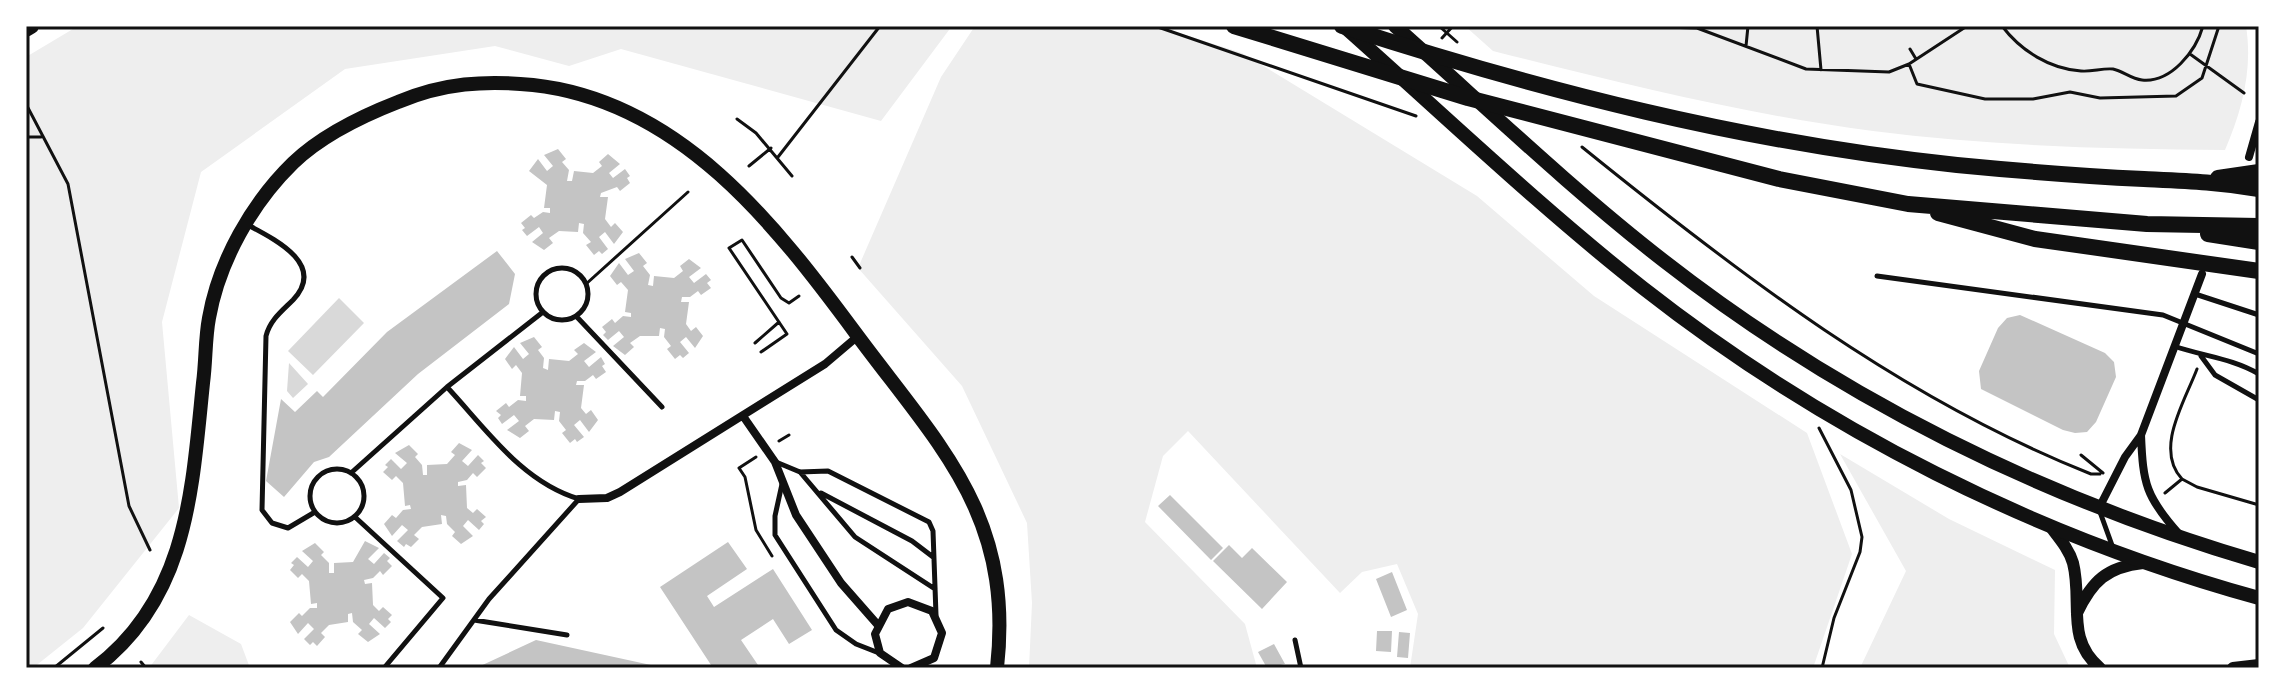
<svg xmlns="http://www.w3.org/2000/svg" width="2285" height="694" viewBox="0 0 2285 694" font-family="Montserrat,sans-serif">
	<rect width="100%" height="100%" fill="#fff"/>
	<path fill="#eee" d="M78,26h874l-71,95 -260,-72 -52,17 -74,-20 -150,23 -144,103 -39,150 17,186 -96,120 -50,40h-7v-611z
		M975,26h182l85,27 235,143 117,100 213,137 45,121 -39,114h-403l8,-54 -21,-50 -35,8 -22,21 -152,-162 -25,25 -18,66 100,102 12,44h-228l3,-65 -5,-80 -65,-137 -104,-118 83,-191z
		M1465,26h781c7,43 -4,85 -21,124 -118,-1 -235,-4 -352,-19 -129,-17 -254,-48 -380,-80z
		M1840,454l109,65 106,51 -1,64 16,34h-210l46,-97z
		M189,615l52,29 9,24h-101z"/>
	<path fill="#d9d9d9" d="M339,298l25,25 -51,52 -25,-24z
		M289,363l19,21 -15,14 -6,-7z"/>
	<path fill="#c4c4c4" d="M558,149l8,10 -4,3 7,8 -2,11h5l2,-10 19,2 9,-7 -3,-4 9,-8 12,10 -11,9 4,5 12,-9 5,7 -3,2 3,5 -10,8 -3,-4 -16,6 -1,4h8l-3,22 6,8 4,-4 8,9 -9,12 -9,-12 -6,5 9,12 -6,5 -3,-3 -5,4 -8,-10 5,-3 -8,-9 1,-9 -5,-1 -1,9 -19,-1 -10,7 4,5 -9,7 -12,-8 11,-9 -4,-6 -12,9 -5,-6 3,-2 -4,-5 10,-8 3,3 9,-6 7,1v-5h-6l3,-23 -18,-14 9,-12 9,12 6,-5 -9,-11z
		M497,251l18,23 -6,30 -91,70 -89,83 -15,5 -30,35 -18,-16 15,-82 14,13 22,-21 6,6 64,-65z
		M639,253l8,10 -4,3 7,9 -2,10 5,1 1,-10 20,2 9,-7 -3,-5 9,-7 12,9 -12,9 5,6 12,-9 5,6 -4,3 4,5 -10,7 -3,-4 -8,6h-8l-1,5h8l-3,22 5,7 5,-4 7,9 -8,12 -9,-11 -6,5 9,11 -6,5 -3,-3 -5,4 -8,-10 4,-3 -7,-9 1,-8 -5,-1 -1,8h-19l-10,7 4,4 -9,8 -12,-9 11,-9 -5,-6 -11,9 -5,-5 3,-3 -4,-5 10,-8 3,4 8,-7 8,1v-4l-6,-1 3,-22 -7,-8 -4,3 -7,-9 9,-13 9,12 6,-4 -9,-12z
		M2020,315l85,38 9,9 2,15 -20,45 -9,10 -12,1 -12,-3 -82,-41 -2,-18 19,-43 9,-10z
		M534,337l8,10 -4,3 6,8 -1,10 5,2 1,-11 20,2 9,-7 -4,-4 10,-7 12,9 -12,9 5,6 12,-10 4,7 -3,2 4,6 -10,7 -3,-4 -8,6h-8l-1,4h8l-3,23 5,6 5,-4 7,10 -9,12 -9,-12 -6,5 10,12 -7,5 -2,-3 -5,4 -8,-10 4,-3 -7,-9 1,-9 -5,-1 -1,9 -20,-1 -9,7 4,5 -9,7 -13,-8 12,-9 -5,-6 -12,9 -4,-6 3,-3 -5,-4 10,-8 3,4 9,-7 8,1v-5h-6l2,-23 -6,-8 -4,4 -7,-10 9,-12 9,12 6,-5 -9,-11z
		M459,443l13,7 -10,11 6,5 10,-11 6,6 -3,2 5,5 -9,9 -4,-4 -6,7 -9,2v4l8,-1 1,23 6,5 4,-4 9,8 -5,4 3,3 -5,6 -11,-10 -5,6 10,10 -12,8 -9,-8 3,-4 -8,-8 -1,-8 -5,-1 1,9 -20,3 -8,8 5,4 -8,8 -5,-3 -2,3 -7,-6 11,-11 -6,-5 -10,11 -8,-12 8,-9 4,3 7,-8 8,-1 -1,-4 -5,1 -2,-23 -7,-7 -4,4 -9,-8 5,-5 -3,-2 6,-6 10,10 6,-6 -12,-10 14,-8 9,9 -3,3 7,8 1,10h4v-10l20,-1 8,-9 -4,-3z
		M1170,495l53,53 -12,12 -53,-54z
		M365,541l14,7 -11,11 6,5 10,-11 6,5 -3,3 5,5 -9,9 -3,-4 -7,7 -9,2 1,4 7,-1 1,22 6,6 4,-4 9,8 -4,4 3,3 -6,6 -11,-10 -5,6 11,10 -12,8 -10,-8 4,-4 -9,-8 -1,-9 -4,1v8l-19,3 -8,8 4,4 -8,9 -4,-4 -3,3 -6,-6 10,-10 -6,-6 -10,11 -8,-12 9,-9 3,3 8,-8h7v-5l-6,1 -2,-23 -7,-7 -4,4 -8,-8 4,-5 -3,-2 6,-6 11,10 5,-6 -11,-10 13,-8 9,9 -3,3 8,8v10h5v-10l19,-1z
		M728,542l19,27 -40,27 7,11 59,-38 39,61 -23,14 -16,-25 -32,21 19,28h-47l-53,-81z
		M1229,545l13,13 10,-10 35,34 -25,27 -49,-48z
		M1392,572l15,38 -16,7 -15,-38z
		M1377,631h15l-1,21 -15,-1z
		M1399,632l11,1 -2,25 -11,-1z
		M536,640l124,27 -1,1h-183z
		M1274,644l11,20 -18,4 -9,-16z"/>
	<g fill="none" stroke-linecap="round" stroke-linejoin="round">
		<path stroke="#111" stroke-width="3" d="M1155,26l261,90
			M1439,26l18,16
			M1630,26l67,2 109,41 83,3 20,-8
			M1817,26l4,44
			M1967,26l-58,38 8,20 68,15h48l37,-7 30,6 76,-2 26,-18 17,-52
			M2002,26c19,25 48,43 79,45 11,1 21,-3 32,-2 10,2 18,10 29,11 29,3 54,-29 61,-54
			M1442,38l11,-12
			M1746,46l2,-20
			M1910,49l6,10
			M2190,54l54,39
			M26,104l42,80 61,322 21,44
			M737,119l19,14 36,43
			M26,137h15
			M1582,147c157,127 320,252 509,327h9
			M778,157l102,-131
			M749,166l22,-18
			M852,257l8,11
			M586,284l102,-92
			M755,343l24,-21
			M761,352l26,-18 -58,-86 13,-8 39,58 8,5 10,-7
			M1819,428l32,62 11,47 -2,15 -26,66 -12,50
			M779,441l10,-6
			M2081,455l22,18
			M756,457l-17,11 6,9 11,53 16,26
			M2182,479c-28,-30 3,-78 15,-110
			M2165,493l17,-14 15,8 62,18
			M141,662l5,6
			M54,668l49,-40"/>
		<path stroke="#111" stroke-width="5" d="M246,224c28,15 81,40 47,76 -11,11 -23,20 -27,36l-4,174 10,13 16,5 27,-16
			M536 294a26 26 0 1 1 52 0a26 26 0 1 1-52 0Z
			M1877,276l286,39 96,39
			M2195,294l64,21
			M576,316l86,91
			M2174,346c28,10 58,12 85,28
			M2201,356l14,19 44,25
			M776,462l24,10 28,-1 101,51 4,9 3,84
			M310 496a27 27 0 1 1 54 0a27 27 0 1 1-54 0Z
			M800,472l55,65 80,52
			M351,473l96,-86 96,-75
			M782,484l-7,32v19l61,95 20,14 23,9
			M821,493l91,48 21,16
			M2100,512l13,36
			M355,517l88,81 -59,70
			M474,620l93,15
			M1295,640l6,28
			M439,668l50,-69 90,-100c-57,-17 -92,-69 -132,-112"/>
		<path stroke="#111" stroke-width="8" d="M2249,157l10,-35
			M743,416l32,46 21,53 45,68 36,41
			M2141,435c2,49 5,62 38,99
			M579,499l28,-1 13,-6 205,-128 33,-28
			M2099,508l26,-51 16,-22 61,-161
			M902,668l-22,-15 -5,-19 13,-25 20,-7 24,9 10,22 -8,25 -23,10"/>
		<path stroke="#111" stroke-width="12" d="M2050,526c9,12 19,23 23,37 10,39 -8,76 27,105
			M2077,613c15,-32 30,-46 66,-50
			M2233,668l26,-3"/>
		<path stroke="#111" stroke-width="14" d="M1395,26c89,79 175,162 269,235 177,138 380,238 595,301
			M1347,29c98,87 193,178 296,259 181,142 394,249 616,310
			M95,668c93,-70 97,-178 108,-285 3,-22 2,-44 6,-65 10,-57 43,-115 84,-155 29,-28 69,-47 105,-61 45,-19 87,-22 135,-17 147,16 242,139 324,250 83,112 157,180 140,333"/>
		<path stroke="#111" stroke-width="16" d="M1234,26l234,72 311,81 129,25 239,20 112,2
			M1342,26c200,65 404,117 615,139 62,6 125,11 187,14 42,2 74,3 115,10
			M26,29l5,-3
			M2218,178l41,-6
			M1938,213l97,26 224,32
			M2208,234l51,8"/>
	</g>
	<rect width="2285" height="694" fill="none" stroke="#ffffff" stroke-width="56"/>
	<rect x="28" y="28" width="2229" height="638" fill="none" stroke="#111" stroke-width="3"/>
</svg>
